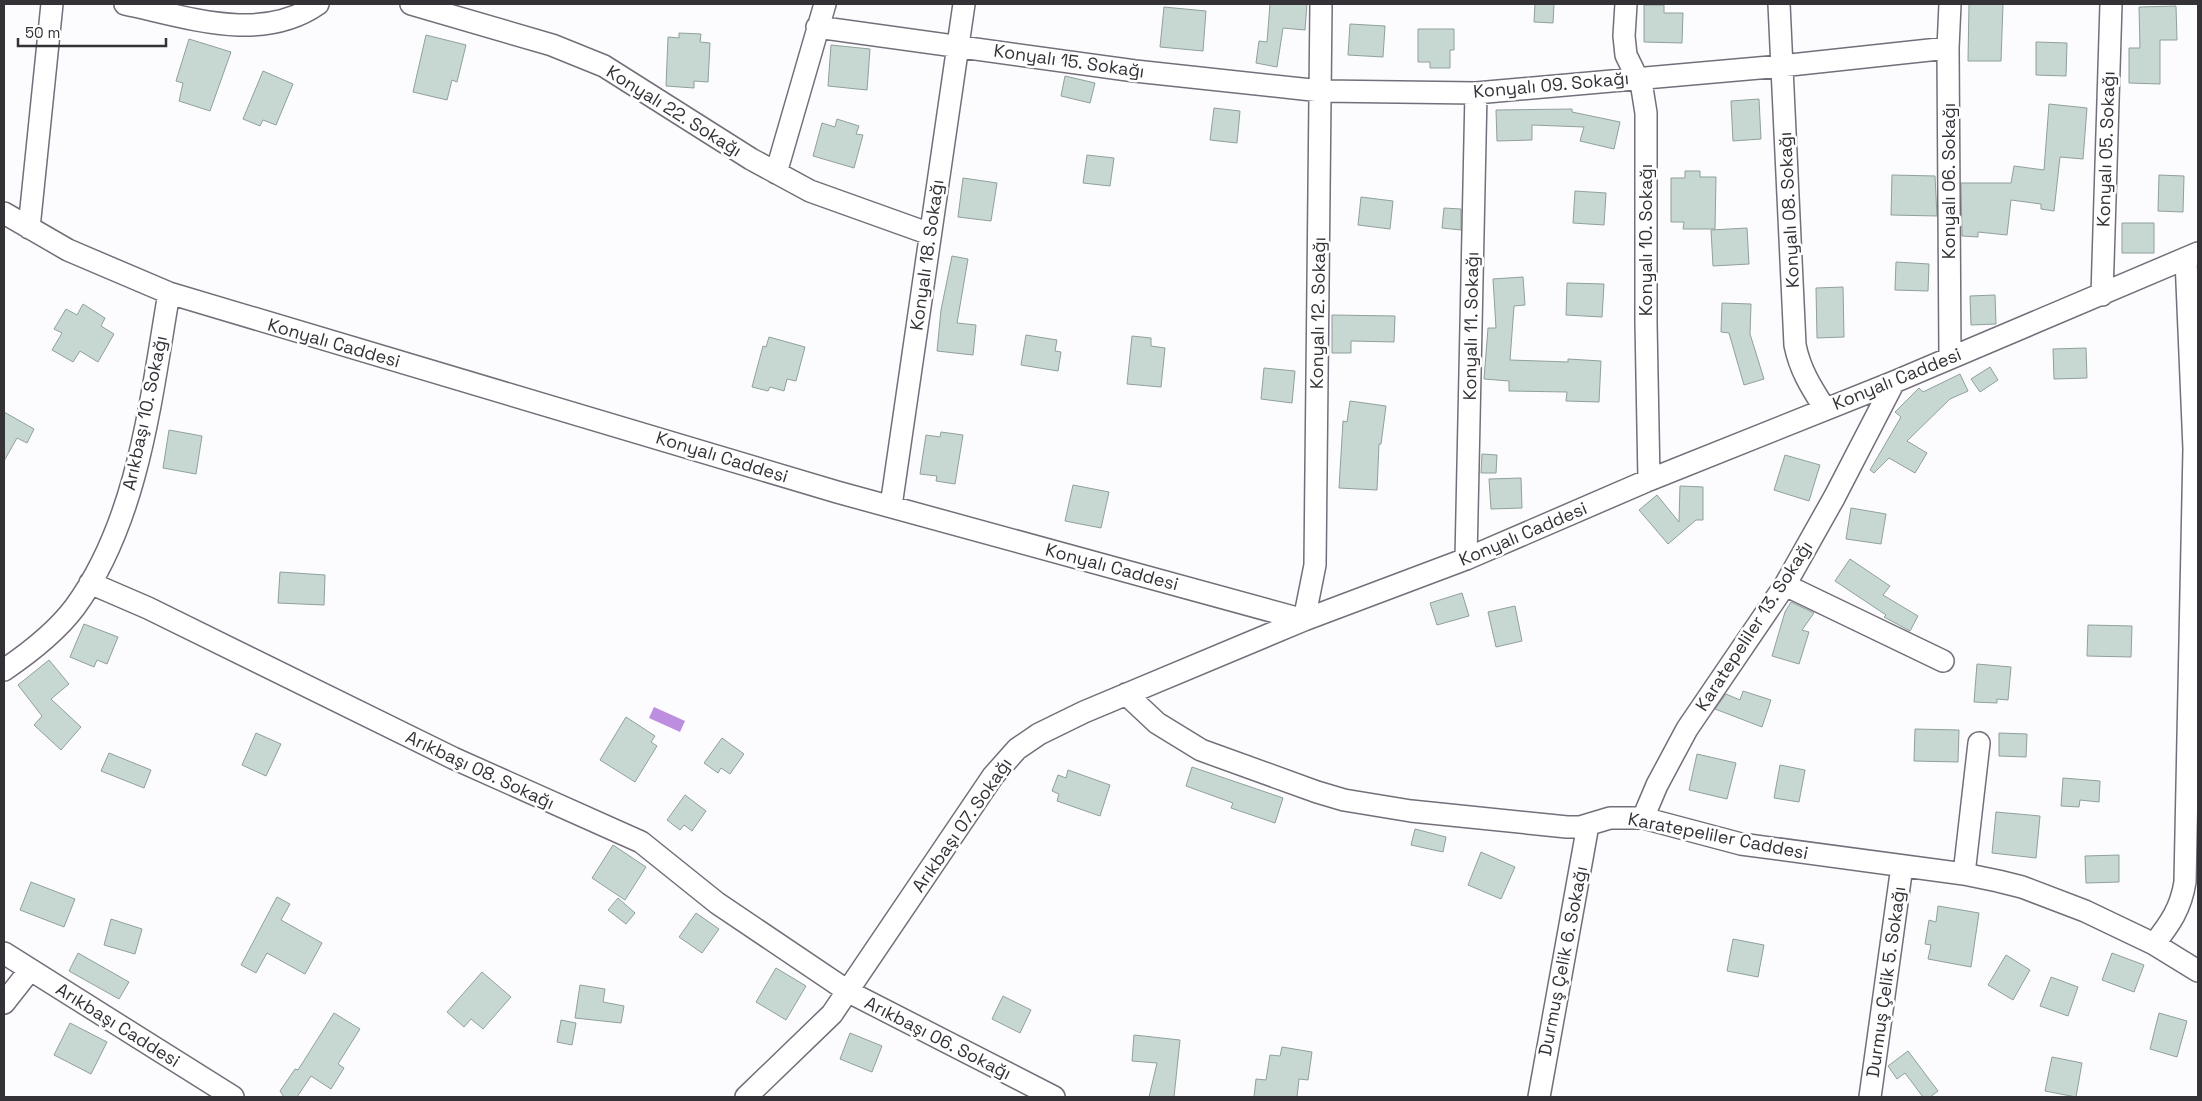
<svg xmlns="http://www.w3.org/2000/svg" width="2202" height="1101" viewBox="0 0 2202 1101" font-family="'Space Grotesk',sans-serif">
	<rect width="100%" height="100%" fill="#fcfbfe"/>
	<path fill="#bd8ddf" d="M654,707l31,14 -5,11 -31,-14z"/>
	<path fill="#c7d8d2" stroke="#90a09b" d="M1270,4h37l-2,26 -22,-2 -6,39 -21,-4 3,-22 8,1z
		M1535,4h19l-1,19 -19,-1z
		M1969,4h34l-2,57h-33z
		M1644,5h20v8h19l-1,30 -38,-1z
		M2176,6l1,34h-17v44l-31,-1v-35h11l-1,-41z
		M1164,7l42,4 -3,40 -43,-4z
		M1350,24l35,2 -2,31 -35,-2z
		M1418,29h36v21h-4v18h-20v-6h-12z
		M679,33l22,1 -1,8 10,1 -2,39 -14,-1v7l-28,-2 2,-49 11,1z
		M426,35l40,10 -9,37 -5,-2 -5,20 -34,-8z
		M189,39l42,13 -21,59 -31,-10 4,-18 -7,-2z
		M2036,42l31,1 -1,33 -30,-1z
		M831,45l39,4 -3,41 -39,-4z
		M263,71l30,13 -17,41 -13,-5 -3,6 -17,-7z
		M1065,76l30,7 -5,20 -29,-7z
		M1759,99l2,40 -28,2 -2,-40z
		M2049,104l38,4 -4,51 -23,-2 -6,54 -13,-2v-5l-30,-4 -4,35 -29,-3v5l-16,-1 -1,-53h50l3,-17 30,4z
		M1214,108l26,3 -3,32 -27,-3z
		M1572,109v3l48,10 -6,27 -34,-8 4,-14 -52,-2v15l-35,1 -1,-31z
		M837,119l22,7 -3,8 7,1 -9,33 -41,-12 9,-33 13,4z
		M1087,155l27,3 -4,28 -27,-3z
		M1685,171h15v6h16l-1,52h-32l1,-7h-13v-44h14z
		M1892,175l43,1 2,40 -46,-1z
		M2159,175l25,1 -1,36 -25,-1z
		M963,178l34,5 -6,38 -33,-4z
		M1575,191l31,2 -2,32 -31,-2z
		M1361,197l32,4 -3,28 -32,-4z
		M1444,208l17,1v21l-19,-2z
		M2122,223h32v30h-32z
		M1747,228l2,36 -36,2 -2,-36z
		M952,256l16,3 -11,64 19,2 -3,30 -36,-4 4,-41z
		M1896,262l33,2 -1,27 -33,-1z
		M1523,277l2,28 -11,1 -4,54 58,2v-3l33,2 -2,41 -33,-1 1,-9 -58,-1v-10l-25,-2 4,-51h8l-3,-49z
		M1567,283l37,1 -2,33 -36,-2z
		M1843,287l1,50 -27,1 -1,-50z
		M1995,295l1,29 -25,1 -1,-29z
		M1722,303l29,1 -1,30 14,45 -20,6 -15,-52 -8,-1z
		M83,304l22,14 -4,8 13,8 -16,28 -18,-11 -7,11 -21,-12 10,-17 -8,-4 12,-20 11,6z
		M1332,315l63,1 -1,26 -43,-1v12h-19z
		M1026,335l31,5 -2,11 6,1 -3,19 -37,-6z
		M1132,336l19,2v8l14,2 -4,39 -34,-3z
		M769,337l36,10 -9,34 -9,-2 -3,12 -14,-4 -2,4 -16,-4 11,-41 3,1z
		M2086,348l1,30 -33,1 -1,-30z
		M1990,367l8,13 -18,12 -9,-13z
		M1264,368l31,3 -3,32 -31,-4z
		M1960,374l8,17 -18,8 -43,42 20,12 -12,20 -26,-15 -15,15 -4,-3 31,-53 -6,-5 24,-24 4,4z
		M1350,401l36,5 -5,38h-2l-2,46 -38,-2 4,-67 4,1z
		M4,412l30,17 -7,14 -10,-5 -13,23z
		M169,430l33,6 -6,38 -33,-6z
		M941,432l22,3 -8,49 -19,-3 1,-5 -17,-2 6,-39 14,2z
		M1482,454l15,1 -1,18h-15z
		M1785,455l35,10 -11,36 -35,-11z
		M1521,478l1,30 -31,1 -2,-30z
		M1073,485l36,7 -8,36 -36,-7z
		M1680,486l23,1v33h-7l-28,24 -29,-34 18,-15 22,27z
		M1851,508l35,6 -5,30 -35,-5z
		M1850,559l40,27 -7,9 35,21 -8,15 -26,-14 2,-2 -51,-34z
		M280,572l45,3 -1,30 -46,-2z
		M1462,593l7,23 -32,9 -7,-22z
		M1791,602l23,11 -12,17 7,2 -10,32 -27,-8 13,-44z
		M1515,606l7,35 -26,6 -8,-35z
		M84,624l34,13 -11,27 -10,-4 -3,7 -24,-10z
		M2088,625l44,1 -1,31 -44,-1z
		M49,660l20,24 -18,15 30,28 -20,23 -27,-25 8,-9 -24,-31z
		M1977,664l34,3 -3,33 -11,-1v4l-23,-1z
		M1743,691l28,9 -9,27 -47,-18 11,-15 14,6z
		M626,717l29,19 -4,6 6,4 -22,36 -35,-22z
		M1915,729l44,1 -1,32 -44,-1z
		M256,733l25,11 -15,32 -24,-11z
		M1999,733l28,1 -1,23 -27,-1z
		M722,738l22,16 -14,20 -9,-6 -3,5 -14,-10z
		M109,753l42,17 -7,18 -43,-17z
		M1697,754l39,9 -9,36 -38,-9z
		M1780,765l25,5 -6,32 -25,-4z
		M1192,767l91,31 -8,25 -44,-15 2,-5 -47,-17z
		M1068,770l42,15 -10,31 -43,-15 2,-7 -7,-3 6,-16 8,3z
		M2063,778l37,3 -1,21 -19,-2 -1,7 -18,-1z
		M685,795l21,16 -14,20 -8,-6 -4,5 -13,-10z
		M1996,812l44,4 -4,42 -44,-5z
		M1415,829l31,8 -3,15 -32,-7z
		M613,845l33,22 -21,33 -33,-22z
		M1481,852l34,15 -14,32 -33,-14z
		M2119,855v27l-33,1 -1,-27z
		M31,882l44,17 -11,28 -44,-17z
		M277,897l13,7 -9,16 41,23 -17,31 -38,-21 -11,20 -15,-8z
		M618,898l17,15 -9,11 -18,-14z
		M1938,906l41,7 -8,54 -43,-8 3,-14 -6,-1 4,-24 7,2z
		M696,913l23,16 -17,24 -23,-16z
		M111,919l31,10 -7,25 -31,-9z
		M1733,939l31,6 -6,32 -31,-6z
		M78,953l51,29 -10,17 -50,-28z
		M2112,953l32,12 -10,27 -32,-12z
		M2006,955l24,15 -17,30 -25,-15z
		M776,968l30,18 -20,34 -30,-18z
		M482,972l29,25 -28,32 -12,-10 -7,8 -17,-15z
		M2051,977l27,10 -10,29 -28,-10z
		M580,985l25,4 -2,13 21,4 -3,17 -46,-5z
		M1003,996l28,14 -11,23 -28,-14z
		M334,1013l26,16 -22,35 6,4 -13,21 -20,-13 -14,21h-13l-4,-6 15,-22 3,1z
		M2159,1013l28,8 -10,36 -27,-8z
		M561,1020l15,3 -4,22 -15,-3z
		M70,1023l37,19 -16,32 -37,-19z
		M850,1033l32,13 -10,26 -32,-13z
		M1134,1035l46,5 -6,57h-25l8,-34 -25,-2z
		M1282,1047l30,5 -4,28 -9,-1 -2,18h-43l2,-18 10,1 4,-25 10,1z
		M1908,1051l30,40 -8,6h-7l-18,-24 -8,6 -9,-13z
		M2052,1057l30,6 -6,34 -31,-6z"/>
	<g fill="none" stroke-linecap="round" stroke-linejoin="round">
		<defs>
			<path id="minor" d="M125,4c62,13 136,40 193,0
				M411,4l141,41 52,21 147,93 59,32 120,43
				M1626,4l-2,32 2,19 16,33 4,25v210l3,157
				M1779,4l16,341c5,25 16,42 30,64
				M817,27l318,44 186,20 155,2 305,-27 167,-18
				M776,173l49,-169
				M4,213l64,37 101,43 668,199 467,128 162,-61 183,-79 245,-98 304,-129
				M29,228l23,-224
				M2102,295l9,-291
				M1950,358l-2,-310 2,-44
				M891,506l73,-502
				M1466,559l10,-466
				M90,583l58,25 305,150 188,84 76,61 132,89 205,105
				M1785,585l158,76
				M4,670c25,-17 53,-39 71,-63 64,-88 76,-210 94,-314
				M1126,694l31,29 44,27 116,42 27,8 67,11 156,16h13l30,-9h33l98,26 223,30 34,7 24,6 63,24 69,33 44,27
				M1643,818l14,-33 30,-56 98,-144 49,-87 60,-116
				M1964,874l15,-131
				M2154,944c16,-20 27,-36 31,-62l9,-433 -8,-190
				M4,953l229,144
				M4,1003l26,-33
				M746,1097l86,-83 161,-238 24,-27 22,-15 45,-22 220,-92 11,-55 6,-561
				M1539,1097l49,-272
				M1870,1097l32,-231"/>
		</defs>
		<use href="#minor" stroke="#746e7a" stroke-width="24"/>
		<use href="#minor" stroke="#fff" stroke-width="21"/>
	</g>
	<g text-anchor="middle" stroke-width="5" stroke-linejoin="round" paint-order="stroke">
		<g font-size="18" fill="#343237" stroke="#fff">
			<text transform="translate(1069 61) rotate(8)" y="6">Konyalı 15. Sokağı</text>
			<text transform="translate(1551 85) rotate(-5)" y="6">Konyalı 09. Sokağı</text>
			<text transform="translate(674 111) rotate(32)" y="6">Konyalı 22. Sokağı</text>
			<text transform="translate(2106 149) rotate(-88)" y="6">Konyalı 05. Sokağı</text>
			<text transform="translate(1949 181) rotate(-90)" y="6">Konyalı 06. Sokağı</text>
			<text transform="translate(1789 210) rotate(-93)" y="6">Konyalı 08. Sokağı</text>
			<text transform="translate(1646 240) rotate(-90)" y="6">Konyalı 10. Sokağı</text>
			<text transform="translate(927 255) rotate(-82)" y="6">Konyalı 18. Sokağı</text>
			<text transform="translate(1318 313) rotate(-89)" y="6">Konyalı 12. Sokağı</text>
			<text transform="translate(1471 326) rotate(-89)" y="6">Konyalı 11. Sokağı</text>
			<text transform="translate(334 343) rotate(16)" y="6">Konyalı Caddesi</text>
			<text transform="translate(1897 379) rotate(-22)" y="6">Konyalı Caddesi</text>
			<text transform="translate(145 413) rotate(-78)" y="6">Arıkbaşı 10. Sokağı</text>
			<text transform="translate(722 457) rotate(17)" y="6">Konyalı Caddesi</text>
			<text transform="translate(1523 534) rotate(-23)" y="6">Konyalı Caddesi</text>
			<text transform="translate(1112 567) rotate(15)" y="6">Konyalı Caddesi</text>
			<text transform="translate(1754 626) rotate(-57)" y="6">Karatepeliler 13. Sokağı</text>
			<text transform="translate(480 770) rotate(25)" y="6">Arıkbaşı 08. Sokağı</text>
			<text transform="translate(962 825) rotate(-55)" y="6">Arıkbaşı 07. Sokağı</text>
			<text transform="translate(1718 836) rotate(11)" y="6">Karatepeliler Caddesi</text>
			<text transform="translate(1563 961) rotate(-79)" y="6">Durmuş Çelik 6. Sokağı</text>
			<text transform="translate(1886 982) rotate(-82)" y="6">Durmuş Çelik 5. Sokağı</text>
			<text transform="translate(118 1025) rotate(32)" y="6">Arıkbaşı Caddesi</text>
			<text transform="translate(938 1038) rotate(27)" y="6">Arıkbaşı 06. Sokağı</text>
		</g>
	</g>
	<rect width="2202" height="1101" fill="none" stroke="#343237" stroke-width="10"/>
	<path d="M18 38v8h148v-8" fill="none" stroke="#343237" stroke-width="2.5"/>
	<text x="25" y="38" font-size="15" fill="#343237" stroke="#ffffff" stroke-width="4" paint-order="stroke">50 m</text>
</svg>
